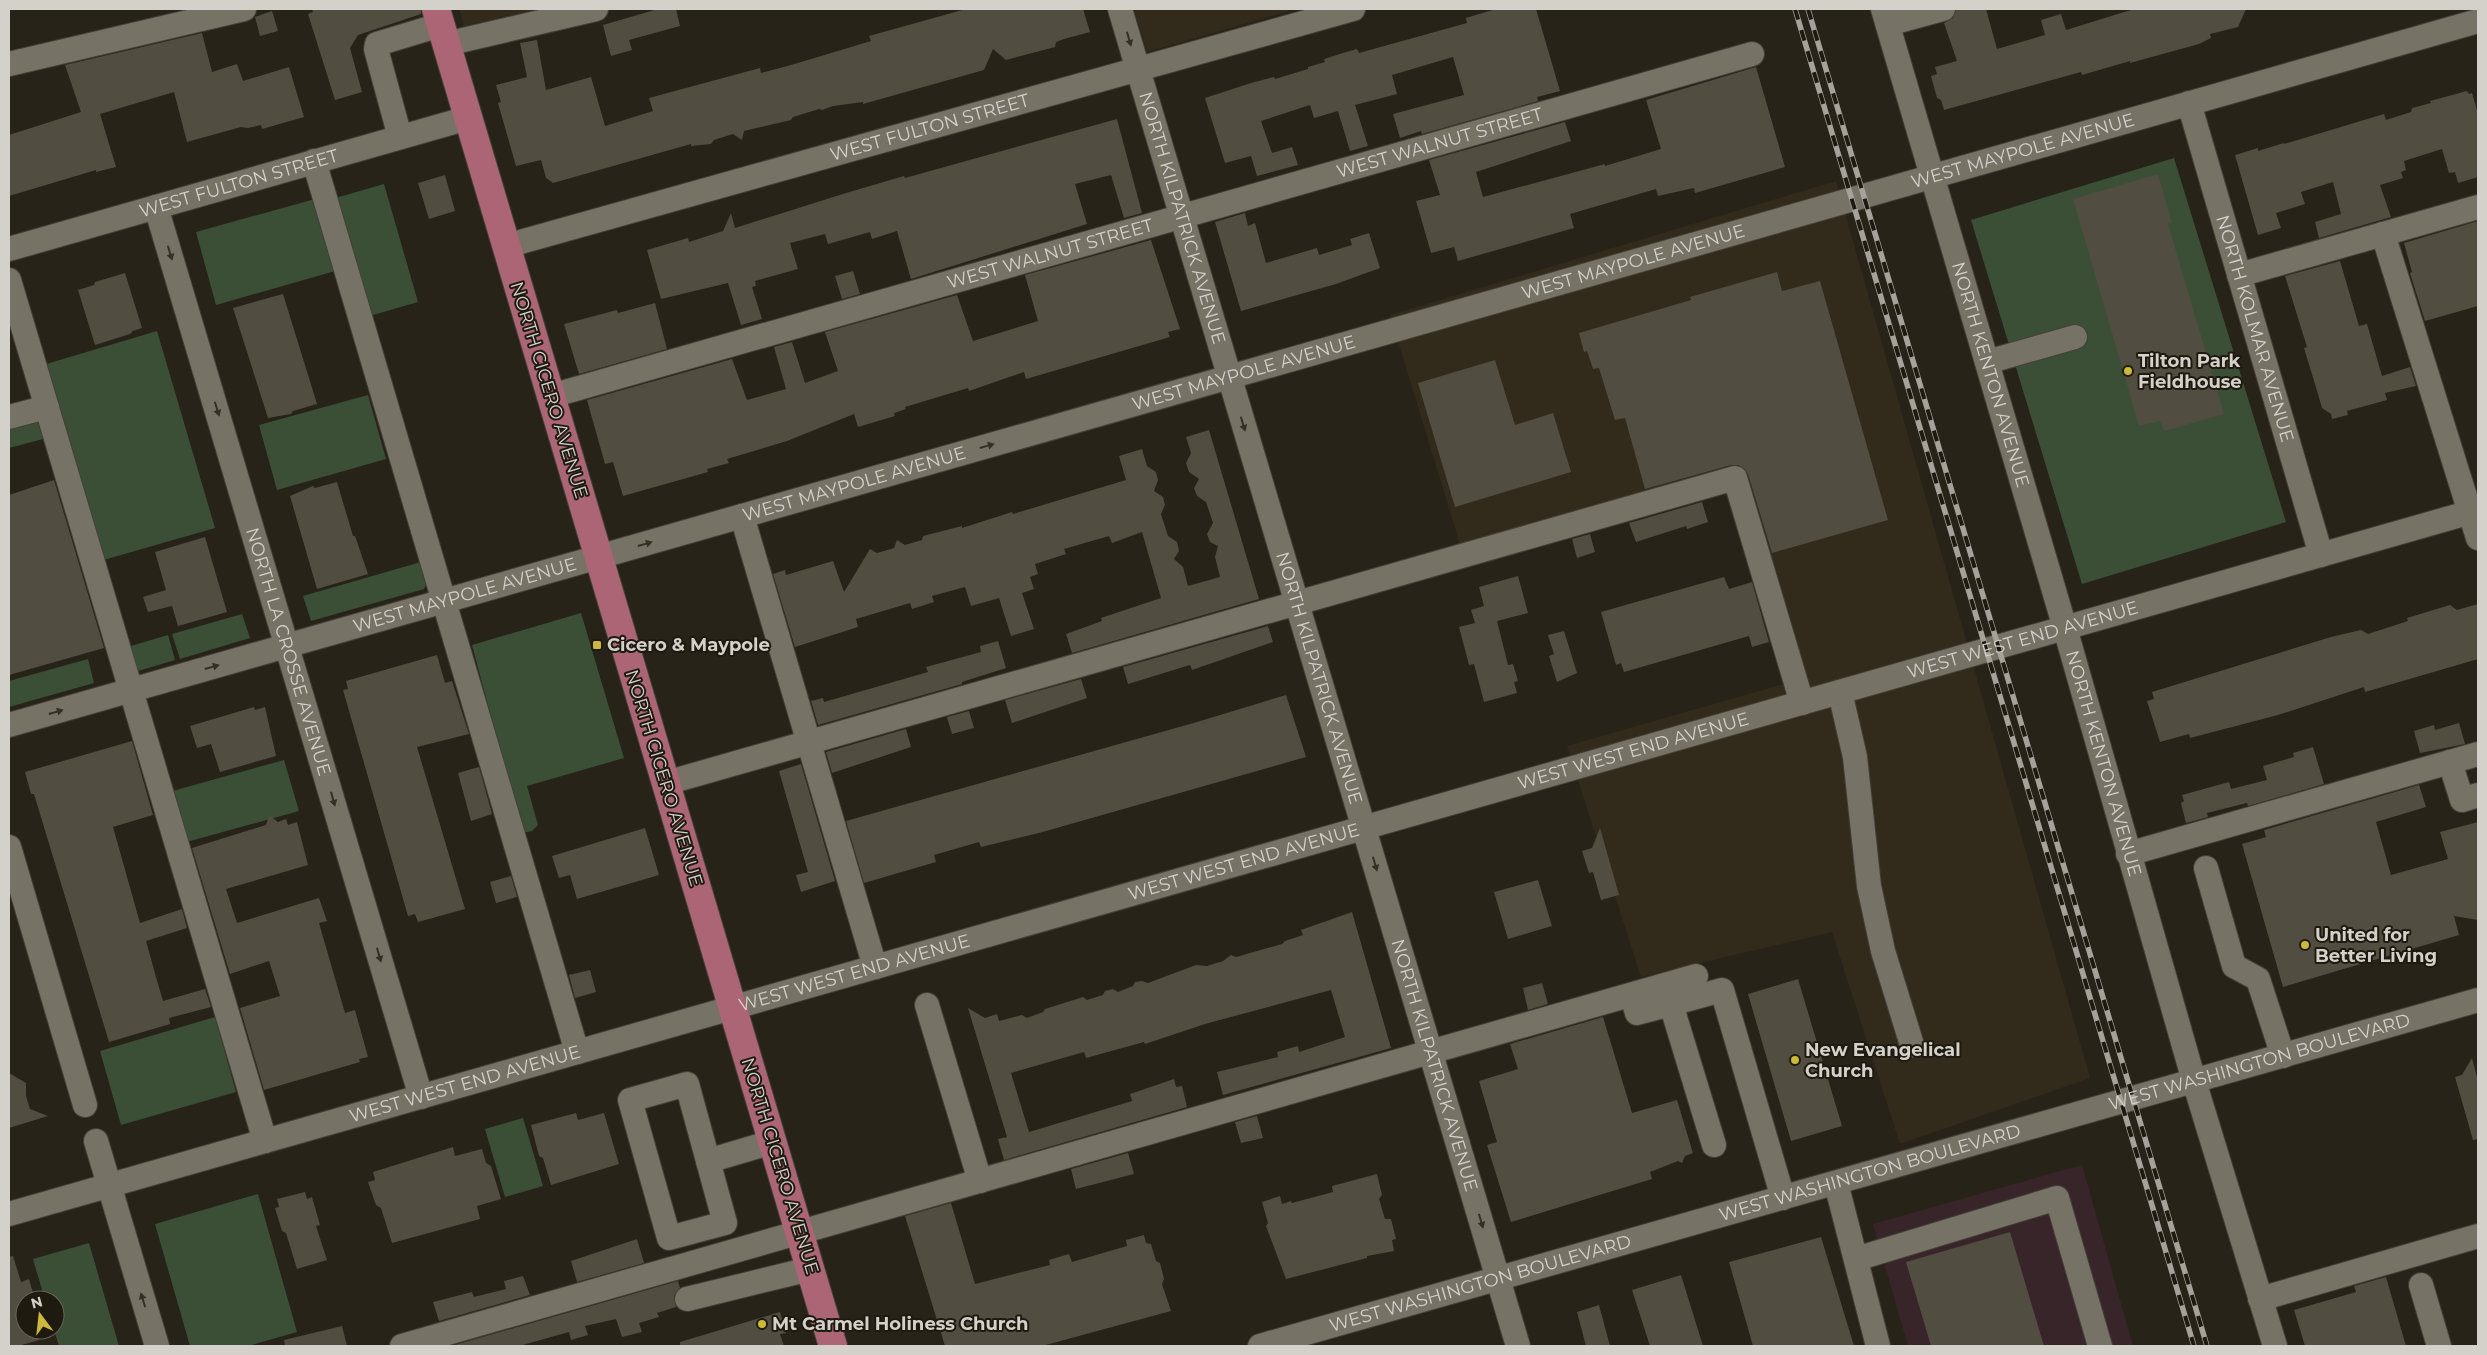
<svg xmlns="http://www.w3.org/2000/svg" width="2487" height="1355" viewBox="0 0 2487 1355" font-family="Montserrat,sans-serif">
	<rect width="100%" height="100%" fill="#272319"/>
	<path fill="#322b1b" d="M459,9h137l-128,30z
		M1134,9h162l-149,43z
		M1836,181l254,897 -190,66 -68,-212 -191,45 -74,-231 220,-63 -68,-207 -259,68 -70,-229z"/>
	<path fill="#382529" d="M2082,1165l51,181h-225l-35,-122z"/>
	<path fill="#3b4f37" d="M2174,158l112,364 -204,62 -111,-364z
		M384,184l34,118 -52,15 -34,-118z
		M315,199l20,72 -119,34 -20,-73z
		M157,331l58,197 -115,33 -57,-196z
		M368,395l18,64 -109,31 -18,-65z
		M35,412l8,27 -34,9v-28z
		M421,562l6,21 -3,6 -113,32 -8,-25z
		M581,613l43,145 -97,28 11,39 -6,6 -10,2 -50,-188z
		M242,614l8,24 -70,21 -8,-25z
		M168,635l7,25 -40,12 -11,-24z
		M88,659l6,24 -85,24v-26z
		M284,760l15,51 -116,32 -14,-51z
		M215,1017l21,75 -115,33 -21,-74z
		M523,1118l20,68 -38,11 -20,-68z
		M258,1194l39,138 -49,14h-58l-35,-122z
		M89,1243l30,103h-60l-5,-16 1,-30h-10l-12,-41z"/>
	<path fill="#514d41" d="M312,9h109v5l-63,21 -8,13 12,44 -27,8 -27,-86 5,-2z
		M658,9h18l4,17 -51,14 3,10 -21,6 -8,-31z
		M966,9h117l7,23 -26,7 -8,3 -1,5 -49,13 -13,-11 -9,21 -121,34v-2l-30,4 -11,4 -3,-1 -26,8 -2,3 -47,11 -2,9 -9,-6 -19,6 -3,4 -20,2v-2l-138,39 -7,-5 -5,-18 -25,6 -18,-63 3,-1 -5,-17 31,-8 -7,-34 17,-3 9,50 45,-13 14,49 48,-15 -4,-13 111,-30 1,5 30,-8 80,-24 -2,-5z
		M1496,9h40l24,82 -23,6 1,4 -116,33 -1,-3 -21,7 -7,-24 71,-19 -11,-38 -61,18 5,19 -42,11 13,41 -18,5 -12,-40 -24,7 -4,-13 -49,16 11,32 20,-6 6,18 -41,11 -6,-20 -26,7 -20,-65 46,-15 23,-6 1,2 33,-10v-2l17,-5 -1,-3 19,-6 14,-4 2,4 108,-30 -1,-5z
		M1956,9h30l11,40 48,-14 -4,-15 20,-6 5,16 68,-21h112l-8,18 -28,7 1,4 -12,6 -69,19v-2l-48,14 -1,-3 -137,38 -3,-10 -4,-2 -6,-22 6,-2 -2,-7 22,-6 -13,-38 9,-5z
		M272,11l6,20 -18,5 -5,-19z
		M202,33l10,39 25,-8 6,17 46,-14 15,50 -42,12 -1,-4 -13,3 -7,-1 -54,15 -13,-50 -74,22 16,53 -20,5v-2l-87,26v-61l72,-23 -16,-47z
		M1756,67l29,100 -90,26 -1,-5 -36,8 -2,-7 -86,25 4,14 -116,33 -4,-14 -23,6 -15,-52 24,-6 -11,-35 136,-38 6,19 -95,31 7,25 122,-33v2l56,-17 -15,-49z
		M2467,91l2,3 3,-1 6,21v63l-20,6 -3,-11 -6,1 -7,-24 -38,12 2,9 -5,2 2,6 -23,7 11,32 -72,21 -4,-16 26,-8 -8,-32 -32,10 4,12 -29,9 5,15 -23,7 -23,-80 23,-7v3l26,-8v1l100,-30 2,6 25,-8 1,-4 19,-5 -1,-2z
		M1117,119l25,94 -18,5 -13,-43 -36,9 12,40 -176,55 -14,-48 -25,8 -2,-7 -42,12 -3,-10 -35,9 8,26 -43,12 1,5 -4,1 10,32 -21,6 -13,-42 -67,16 -14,-49 41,-12 1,4 34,-11 8,-18 4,15 111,-35 58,-17 1,2z
		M2158,174l14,49 -4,1 56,190 -60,17 -4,-10 -21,5 -66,-227z
		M445,175l10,36 -26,8 -11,-36z
		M1245,213l3,13 7,-3 11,40 51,-15 2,7 33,-10 -2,-6 19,-6 11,35 -44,16 -95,27 -26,-89z
		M2478,221v85l-53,15 -15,-48 2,-1 -8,-29z
		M1151,240l29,89 -12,3 2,5 -144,42 -2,-7 -55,19 -1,-3 -63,19 1,2 -12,4 1,3 -37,11 -4,-13 -67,27 -60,18 2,4 -22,6 1,3 -85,24 -10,-34 -8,2 -18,-64 145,-41 15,41 39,-11 -12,-42 18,-5 13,41 33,-12 -13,-39 132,-37 16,46 65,-20 -13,-46z
		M2340,261l19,65 8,-2 15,52 28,-9 6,19 -31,7 2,7 -40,11 1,4 -16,4 -1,-5 -9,-6 -4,-14 -14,-46 3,-1 -22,-71z
		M853,271l7,23 -18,5 -7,-23z
		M1777,272l5,19 38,-10 68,239 -116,33 -24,-79 -9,-9h-8l-86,24 -20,-71 -10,2 -16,-52 -6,1 -6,-18 -3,1 -5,-19 112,-33 -1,-3z
		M125,273l17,55 -9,3 -3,3 -35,11 -17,-55 16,-5 1,-3z
		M283,294l34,110 -24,7 -2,3 -23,4 -35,-110z
		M655,303l12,46 -88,25 -15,-50 53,-14 1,3z
		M1495,360l20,65 38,-12 18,59 -116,35 -37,-124z
		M1209,430l50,169 -187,54 -6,-19 36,-13 -1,-3 60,-20 -19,-66 -30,11 -3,-7 -45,13 2,5 -31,10 3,10 -8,3 4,12 -12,4 12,36 -23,7 -12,-38 -28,8 -6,-19 -33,9 2,6 -22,7 -2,-6 -54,16 2,8 -63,20 -22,-73 12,-4 1,5 47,-14 11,31 26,-43 7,4 17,-5 3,-8 8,5 17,-5 1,-4 39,-10v2l50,-16 1,2 113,-34 -7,-24 23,-7 5,17 9,6 2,8 -4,11 9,6 2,8 -4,9 7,22 9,6 2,9 -5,8 9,8 5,19 32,-9 -5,-20 3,-11 -8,-4 -3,-8 6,-11 -7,-21 -9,-6 -3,-8 5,-9 -10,-7 -3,-9 5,-10 -5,-16z
		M54,480l50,168 -95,27v-180z
		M337,482l16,54h2l13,38 -51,15 -27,-93 23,-10 2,2z
		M1702,502l6,20 -21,7 -1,-3 -50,16 -7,-19z
		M1590,534l5,18 -18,6 -5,-19z
		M205,537l22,75 -49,14 -6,-20 -24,6 -5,-15 23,-7 -11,-38z
		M1518,576l10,37 -31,8 11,44 5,-1 5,17 -4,1 3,11 -33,9 -10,-38 -5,1 -10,-38 16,-4 -4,-13 13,-4 -5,-19z
		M1724,577l5,12 23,-7 17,60 -17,5 -3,-11 -125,36 -3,-9 -5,2 -15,-53z
		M2478,604v55l-113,33 -1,-5 -86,28 -88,23 -1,-4 -29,8 -13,-41 7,-2 -2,-7 179,-55 30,-7 7,4 40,-13 -1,-3 43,-13 7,5z
		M1268,626l5,16 -81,28 -2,-5 -62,19 -5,-17z
		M1564,631l13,42 -20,9 -8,-26 5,-2 -6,-19z
		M998,641l8,27 -44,14v2l-144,41 -7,-24 12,-3 1,4 104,-30 -2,-5 55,-15 -1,-6z
		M437,655l8,28 7,-2 17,53 -52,13 48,162 -47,13 -3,-8 -7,2 -65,-226 5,-1 -2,-8z
		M1081,679l6,19 -75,25 -7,-23z
		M1286,695l20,62 -267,76 -58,14 -2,-5 -45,13 2,7 -72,21 -18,-62 351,-99z
		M254,707l1,3 10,-3 11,49 -56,16 -9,-28 -14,4 -7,-22z
		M969,711l5,17 -22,6 -5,-17z
		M2459,723l6,21 -45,9 -6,-22 20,-6 1,5z
		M906,729l5,18 -79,26 -6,-21z
		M132,741l21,74 -40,12 27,96 42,-14 5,19 -41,13 10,36 7,24 42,-12 6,18 -42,11 1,6 -61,18 -75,-248h-3l-6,-22z
		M2313,747l11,37 -76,22 -1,-3 -40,10 1,4 -22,6 -5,-20 3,-2 -2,-6 47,-13 2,7 36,-9 -4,-14 31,-9 -1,-4z
		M801,764l34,117 -34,11 -5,-17 12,-3 -29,-101z
		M479,767l13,47 -21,7 -13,-48z
		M2419,785l7,22 -50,15 15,53 57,-16 -8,-27 38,-10v98l-24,-4 5,19 -176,52 -41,-143 24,-7 -2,-7z
		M269,815l9,7 8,-3 2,6 9,-3 11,43 -82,24 11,34 82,-25 8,23 -8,2 26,90 10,-3 13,47 -9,2 1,3 -96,28 -24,-82 40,-12 -11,-35 -39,13 -38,-126 74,-23z
		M645,828l14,47 -82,24 -7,-24 -11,3 -7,-22z
		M1600,828l19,67 -18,5 -8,-28 -4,1 -7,-22 10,-3z
		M511,876l6,21 -21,6 -6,-21z
		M1538,880l14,46 -44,13 -14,-47z
		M1352,912l39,136 -168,47 -6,-23 61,-15 -1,-5 21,-6 1,6 46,-15 -14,-47 -126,34 -60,20 -1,-2 -58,16 -2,-6 -35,10 -38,11 18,59 103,-31 -2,-7 44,-15 2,8 6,-1 5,21 -183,53 -6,-21 9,-2 -39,-129 17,10 12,-4 2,7 23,-6 5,3 16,-6 2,-3 38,-12 4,3 16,-5 2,-4 8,-2 5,3 15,-6 2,-4 7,-1 6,2 48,-18 11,1 16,-5 8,-6 5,2 46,-13 3,-3 18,-6 -2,-5z
		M590,970l6,22 -21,6 -6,-23z
		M1798,979l44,147 -51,15 -43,-147z
		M1542,983l6,21 -20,6 -5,-22z
		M1603,1017l29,96 45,-13 16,53 -8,3 -3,7 -4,-2 -28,11 2,7 -141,43 -24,-77 10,-3 -18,-61 39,-12 -8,-25z
		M2472,1058l6,23v58l-5,1 -18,-63 7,-2z
		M9,1073l17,10v13l4,13 18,7 -39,12z
		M576,1113l2,7 26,-7 15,51 -68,21 -8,-27 -4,-2 -8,-31z
		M1257,1116l6,22 -22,5 -6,-21z
		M453,1147l2,9 27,-7 4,14 5,3 10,33 -24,7 3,13 -88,24 -11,-35 -5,-3 -8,-23 7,-2 -2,-8z
		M1128,1153l6,21 -58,15 -5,-20z
		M1377,1174l5,21 -3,4 6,20h6l5,20 -4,1 2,11 -27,5v2l-81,21 -20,-53 2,-3 -6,-21 18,-6 2,8 9,-3 1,2 41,-11 -1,-6z
		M305,1192l2,7 5,-2 8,28 -4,1 11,34 -30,9 -11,-36 -4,-2 -7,-23 4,-1 -2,-8z
		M951,1203l24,81 75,-19 -1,-5 20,-6 3,8 55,-16 -1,-6 18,-5 2,8 5,1 5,17 4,2 4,16 -2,5 9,27 -129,35h-97l-40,-130z
		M2010,1232l34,114h-113l-25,-84z
		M1821,1237l33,109h-101l-24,-84z
		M637,1239l7,24 -67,19 -6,-21z
		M13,1256l8,26 8,-3 6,21h-10v30h11l3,10 -21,6h-9v-89z
		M1681,1275l22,71h-53l-18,-56z
		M523,1276l7,19 -91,26 -6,-19 39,-10 2,5 32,-8 -2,-8z
		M2386,1277l20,69h-101l-11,-36 62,-18 -2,-6z
		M678,1281l2,7 -6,8 2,11 -19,6 2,4 -20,6 3,9 -20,5 -6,-18 -31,7 3,9 -17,5 -2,-8 -50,14h-68z
		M1599,1305l11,41h-24l-9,-34z
		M780,1312l6,21 -6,1 4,12h-104v-4z
		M342,1326l5,20h-62l-1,-6z"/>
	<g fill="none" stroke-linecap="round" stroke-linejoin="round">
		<defs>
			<g id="minor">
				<path id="s1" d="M1120,9l398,1337"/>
				<path id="s2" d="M1883,9l182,619 129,453 81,265"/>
				<path d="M1888,24l55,-15"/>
				<path d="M446,44l150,-35"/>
				<path d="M9,64l235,-55"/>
				<path id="s3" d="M2189,103l132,452"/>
				<path d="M400,137l-24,-88 1,-5 63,-19"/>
				<path d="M314,161l263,891"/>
				<path id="s4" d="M156,207l265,890"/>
				<path d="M2383,234l95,304"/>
				<path id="s5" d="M506,246l847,-237"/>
				<path id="s6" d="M9,249l459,-131"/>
				<path d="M2239,275l239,-68"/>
				<path d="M9,280l256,861"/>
				<path d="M1987,362l88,-25"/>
				<path id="s7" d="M551,396l1201,-342"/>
				<path d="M9,417l38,-10"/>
				<path d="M742,516l133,451"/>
				<path d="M1840,692l15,65 14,129 14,65 29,94"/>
				<path id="s8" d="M9,725l2469,-704"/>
				<path d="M2450,762l12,38 16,-5"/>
				<path d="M666,783l1069,-305 67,225"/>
				<path d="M9,847l76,258"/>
				<path d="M2128,854l350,-100"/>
				<path d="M2206,868l28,98 24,13 25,77"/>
				<path d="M1632,995l5,18 34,-9"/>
				<path d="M927,1005l53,176"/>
				<path d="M687,1084l38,139 -56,15 -39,-138z"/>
				<path d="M96,1141l61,205"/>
				<path d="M1714,1145l-43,-141 51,-14 61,208"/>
				<path d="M708,1161l64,-19"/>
				<path d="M1836,1183l42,163"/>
				<path id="s9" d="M9,1214l2469,-704"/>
				<path d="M1856,1259l201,-61 43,148"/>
				<path d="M2421,1285l18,61"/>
				<path d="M687,1299l123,-30"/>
				<path d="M2260,1299l218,-63"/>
				<path d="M402,1346l1294,-370"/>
				<path id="s10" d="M1260,1346l1218,-346"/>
			</g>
			<path id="major" d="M436,9l397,1337"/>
		</defs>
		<use href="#minor" stroke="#434038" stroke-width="26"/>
		<use href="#major" stroke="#434038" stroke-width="30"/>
		<use href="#minor" stroke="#777266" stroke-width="24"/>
		<use href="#major" stroke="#ab6574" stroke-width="28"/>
		<defs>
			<path id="rail" d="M1795,9l399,1337
				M1808,9l399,1337"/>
		</defs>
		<use href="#rail" stroke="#a5a29b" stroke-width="5.5"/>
		<use href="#rail" stroke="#1e1a10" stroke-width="4" stroke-dasharray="11" stroke-linecap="butt"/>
	</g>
	<defs><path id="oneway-solid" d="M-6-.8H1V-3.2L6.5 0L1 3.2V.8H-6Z" transform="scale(1.25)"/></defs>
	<g fill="#343026">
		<use href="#oneway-solid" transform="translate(1129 39) rotate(74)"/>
		<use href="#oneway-solid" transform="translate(170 253) rotate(73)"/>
		<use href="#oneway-solid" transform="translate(217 409) rotate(73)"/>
		<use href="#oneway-solid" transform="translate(1243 424) rotate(73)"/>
		<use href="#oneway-solid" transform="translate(987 446) rotate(-16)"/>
		<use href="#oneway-solid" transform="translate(645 544) rotate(-16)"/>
		<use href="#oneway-solid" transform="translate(212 667) rotate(-16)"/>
		<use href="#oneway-solid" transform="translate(56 712) rotate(-16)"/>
		<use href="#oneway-solid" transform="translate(333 799) rotate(74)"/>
		<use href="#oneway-solid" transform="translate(1375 864) rotate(74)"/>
		<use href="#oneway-solid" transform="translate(379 955) rotate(74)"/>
		<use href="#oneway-solid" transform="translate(1481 1221) rotate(73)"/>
		<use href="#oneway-solid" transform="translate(143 1300) rotate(-107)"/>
	</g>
	<g fill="#ccb939" stroke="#1e1a10" stroke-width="2">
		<circle cx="2128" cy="371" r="5"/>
		<rect x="592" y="640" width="10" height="10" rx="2.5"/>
		<circle cx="2305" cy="945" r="5"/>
		<circle cx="1795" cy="1060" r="5"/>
		<circle cx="762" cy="1324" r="5"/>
	</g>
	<g text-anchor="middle" stroke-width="4" stroke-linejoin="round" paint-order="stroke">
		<g font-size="18" fill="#d4d1cb" stroke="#1e1a10">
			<text dy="6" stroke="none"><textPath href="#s5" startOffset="440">WEST FULTON STREET</textPath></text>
			<text dy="6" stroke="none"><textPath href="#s7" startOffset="924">WEST WALNUT STREET</textPath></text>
			<text dy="6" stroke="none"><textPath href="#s8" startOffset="2094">WEST MAYPOLE AVENUE</textPath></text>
			<text dy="6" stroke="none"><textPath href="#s6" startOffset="239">WEST FULTON STREET</textPath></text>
			<text dy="6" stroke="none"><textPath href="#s1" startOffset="218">NORTH KILPATRICK AVENUE</textPath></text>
			<text dy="6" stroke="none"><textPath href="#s7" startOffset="519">WEST WALNUT STREET</textPath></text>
			<text dy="6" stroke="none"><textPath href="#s8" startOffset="1689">WEST MAYPOLE AVENUE</textPath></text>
			<text dy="6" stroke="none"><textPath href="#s3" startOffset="235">NORTH KOLMAR AVENUE</textPath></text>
			<text dy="6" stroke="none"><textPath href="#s8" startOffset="1284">WEST MAYPOLE AVENUE</textPath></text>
			<text dy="6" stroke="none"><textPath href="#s2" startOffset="381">NORTH KENTON AVENUE</textPath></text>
			<text transform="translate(549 390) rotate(73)" y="6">NORTH CICERO AVENUE</text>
			<text dy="6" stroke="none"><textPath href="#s8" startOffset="879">WEST MAYPOLE AVENUE</textPath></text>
			<text dy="6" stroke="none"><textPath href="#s8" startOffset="474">WEST MAYPOLE AVENUE</textPath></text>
			<text dy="6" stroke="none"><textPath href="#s9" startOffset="2094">WEST WEST END AVENUE</textPath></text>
			<text dy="6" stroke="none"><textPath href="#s4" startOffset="464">NORTH LA CROSSE AVENUE</textPath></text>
			<text dy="6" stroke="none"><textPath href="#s1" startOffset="698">NORTH KILPATRICK AVENUE</textPath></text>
			<text dy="6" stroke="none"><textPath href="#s9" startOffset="1689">WEST WEST END AVENUE</textPath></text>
			<text dy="6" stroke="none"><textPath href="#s2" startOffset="786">NORTH KENTON AVENUE</textPath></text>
			<text transform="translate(664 778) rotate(73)" y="6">NORTH CICERO AVENUE</text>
			<text dy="6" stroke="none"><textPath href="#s9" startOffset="1284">WEST WEST END AVENUE</textPath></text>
			<text dy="6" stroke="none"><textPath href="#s9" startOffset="879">WEST WEST END AVENUE</textPath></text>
			<text dy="6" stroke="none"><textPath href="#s10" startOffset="1039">WEST WASHINGTON BOULEVARD</textPath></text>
			<text dy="6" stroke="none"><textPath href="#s1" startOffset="1102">NORTH KILPATRICK AVENUE</textPath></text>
			<text dy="6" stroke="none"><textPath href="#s9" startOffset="474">WEST WEST END AVENUE</textPath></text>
			<text transform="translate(780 1166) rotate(73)" y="6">NORTH CICERO AVENUE</text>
			<text dy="6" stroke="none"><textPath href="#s10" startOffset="634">WEST WASHINGTON BOULEVARD</textPath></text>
			<text dy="6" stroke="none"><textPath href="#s10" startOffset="229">WEST WASHINGTON BOULEVARD</textPath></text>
		</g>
		<g font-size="18" font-weight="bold" fill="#d4d1cb" stroke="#1e1a10" text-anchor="start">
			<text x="2138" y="367">Tilton Park<tspan x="2138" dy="21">Fieldhouse</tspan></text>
			<text x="607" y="651">Cicero &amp; Maypole</text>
			<text x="2315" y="941">United for<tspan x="2315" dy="21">Better Living</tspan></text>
			<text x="1805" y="1056">New Evangelical<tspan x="1805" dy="21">Church</tspan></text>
			<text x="772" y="1330">Mt Carmel Holiness Church</text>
		</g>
	</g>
	<rect width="2487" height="1355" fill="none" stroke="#d4d1cb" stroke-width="20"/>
	<g transform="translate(40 1315) rotate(345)"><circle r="24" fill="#1e1a10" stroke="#67635b"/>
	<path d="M0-4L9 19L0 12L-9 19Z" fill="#ccb939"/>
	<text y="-8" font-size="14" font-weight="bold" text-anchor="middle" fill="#d4d1cb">N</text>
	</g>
</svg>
